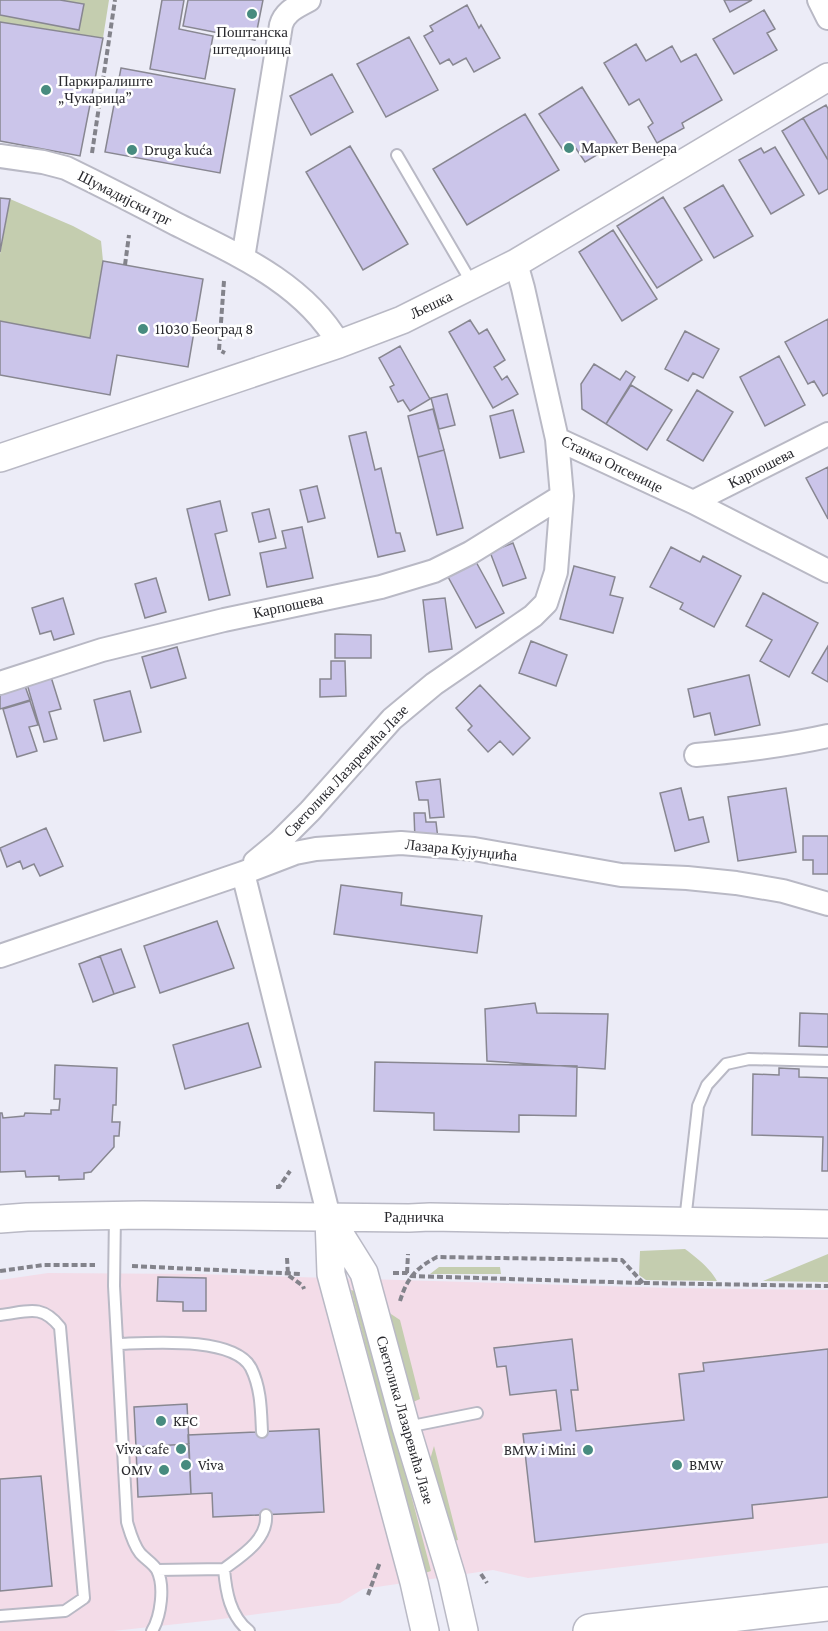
<svg xmlns="http://www.w3.org/2000/svg" width="828" height="1631" viewBox="0 0 828 1631" font-family="'Crimson Pro',serif">
	<rect width="100%" height="100%" fill="#ececf7"/>
	<path fill="#f3dce8" d="M48,1273l148,1 475,14 157,2v253l-300,35 -35,-8 -130,19 -23,14 -126,17 -101,11h-113v-351z"/>
	<path fill="#c4cdaf" d="M0,0h109l-6,38 -103,-16z
		M10,199l63,27 28,15 2,20 -13,77 -90,-17v-67z
		M685,1249c12,9 24,18 32,32l-71,-1 -7,-5 1,-24z
		M828,1254v28l-65,-1z
		M439,1267h61l1,7h-71z
		M351,1290l7,2 73,279 -6,2z
		M388,1312l12,8 20,79 -7,3z
		M434,1446l24,94 -8,2 -21,-79z"/>
	<path fill="#cbc5ea" stroke="#888791" stroke-width="1.5" d="M0,0h60l24,4 -5,26 -79,-15z
		M162,0h22l-5,29 34,7 -8,43 -55,-10z
		M188,0h75l-8,40 -72,-14z
		M724,0h28l-22,12z
		M467,5l12,23 2,-3 19,33 -26,14 -8,-14 -13,7 -4,-6 -9,5 -16,-28 9,-5 -3,-5z
		M764,10l11,19 -8,4 10,17 -43,24 -21,-35z
		M0,22l103,16 -23,118 -80,-15z
		M409,37l29,53 -52,27 -29,-53z
		M636,44l10,17 26,-15 9,16 15,-8 26,46 -40,23 2,5 -27,15 -9,-16 5,-4 -14,-24 -10,6 -25,-42z
		M121,68l114,21 -15,84 -115,-21z
		M332,74l21,38 -42,23 -21,-39z
		M582,87l35,56 -32,19 -12,-18 -10,6 -24,-36z
		M826,105l2,4v51l-25,-42z
		M525,114l34,56 -92,55 -34,-56z
		M803,118l25,42v29l-9,5 -37,-63z
		M350,146l58,98 -45,26 -57,-98z
		M775,147l29,48 -33,19 -32,-54 22,-12 3,5z
		M723,185l30,51 -39,22 -30,-50z
		M663,197l39,63 -45,28 -40,-62z
		M0,198l10,1 -10,53z
		M613,230l44,69 -35,22 -43,-69z
		M103,261l100,18 -15,88 -71,-12 -7,40 -110,-20v-54l90,17z
		M828,319v74l-5,3 -9,-15 -6,3 -23,-42z
		M470,320l9,14 8,-5 18,31 -11,7 8,13 5,-4 11,18 -25,14 -44,-76z
		M685,331l34,18 -16,29 -10,-5 -5,8 -23,-12z
		M400,346l30,53 -20,12 -7,-11 -5,2 -8,-15 4,-2 -15,-27z
		M779,356l26,49 -40,21 -25,-49z
		M594,364l26,16 6,-9 9,6 -29,47 -24,-15 -1,-25z
		M631,385l41,25 -25,40 -41,-26z
		M697,390l36,22 -30,49 -36,-21z
		M447,394l8,31 -16,4 -8,-31z
		M433,409l11,41 -26,7 -10,-41z
		M513,410l11,42 -24,6 -10,-42z
		M366,432l9,38 6,-2 15,65h4l5,18 -27,6 -29,-121z
		M444,450l19,78 -26,7 -19,-78z
		M828,467v52l-22,-41z
		M317,486l8,32 -17,4 -8,-32z
		M220,501l7,30 -12,3 15,61 -21,5 -22,-91z
		M269,509l7,29 -17,4 -7,-29z
		M302,527l11,51 -46,9 -7,-34 26,-5 -4,-17z
		M513,543l13,35 -23,8 -13,-34z
		M671,547l29,15 3,-6 38,20 -27,51 -34,-18 3,-6 -33,-16z
		M475,560l29,53 -28,15 -29,-53z
		M574,566l41,11 -5,18 13,3 -10,35 -53,-14z
		M156,578l10,34 -21,6 -10,-34z
		M763,593l55,30 -29,54 -29,-16 12,-21 -26,-14z
		M63,598l11,36 -20,6 -3,-9 -11,3 -8,-26z
		M445,598l7,51 -23,3 -6,-52z
		M335,634l36,1v23h-36z
		M531,641l36,14 -11,31 -37,-13z
		M828,646v36l-16,-9z
		M177,647l9,31 -35,10 -9,-31z
		M331,661h14l1,35 -26,1v-18h11z
		M749,675l11,50 -45,10 -5,-22 -16,4 -6,-28z
		M51,677l10,32 -12,3 8,27 -13,3 -17,-58z
		M480,685l50,53 -17,17 -13,-14 -12,11 -20,-22 4,-4 -16,-18z
		M25,686l5,14 -30,9v-16z
		M130,691l11,41 -37,9 -10,-41z
		M30,701l8,24 -9,2 8,24 -20,6 -14,-48z
		M440,779l4,38 -14,1 -2,-18h-9l-3,-18z
		M681,788l8,32 14,-3 6,25 -34,9 -15,-58z
		M786,788l10,64 -58,9 -10,-64z
		M414,813h11l1,9h10l2,17 -23,1z
		M46,828l17,38 -23,10 -6,-12 -11,5 -3,-8 -13,6 -7,-19z
		M803,836h25v38h-15v-14h-10z
		M341,885l61,8 -1,12 81,11 -5,37 -143,-19z
		M217,921l17,47 -74,25 -16,-47z
		M121,949l14,38 -21,7 -14,-38z
		M100,956l14,38 -21,8 -14,-38z
		M535,1003l2,10 71,1 -3,55 -118,-8 -2,-52z
		M800,1013l28,1v33l-29,-1z
		M248,1023l13,44 -76,22 -12,-44z
		M375,1062l202,4 -1,50 -57,-1v17l-85,-2v-17l-60,-2z
		M55,1065l62,3 -1,37h-3l-1,17h8l-1,14h-5v11l-23,25 -7,1v6l-25,1v-4l-33,1 -1,-6 -25,1v-59h2l1,5 21,-2 1,-3 26,1v-4h8l1,-11h-6z
		M779,1068l20,1v8l29,1v93h-6l1,-34 -71,-2 1,-61 26,1z
		M158,1277l48,1v33h-23v-9l-26,-1z
		M572,1339l6,51h-7l5,41 108,-11 -5,-46 25,-3 -1,-8 125,-14v148l-76,8 1,13 -218,24 -12,-108 38,-4 -5,-40 -46,5 -4,-29 -9,1 -3,-19z
		M187,1404l2,40 -53,3 -2,-40z
		M319,1429l5,83 -111,5 -1,-24 -21,1 -3,-59z
		M189,1444l2,50 -53,3 -2,-50z
		M41,1476l11,110 -52,5v-112z"/>
	<g fill="none" stroke-linecap="round" stroke-linejoin="round">
		<defs>
			<path id="service" d="M397,155l76,130
				M115,1215l-1,71 13,236c3,10 6,22 13,31 5,6 13,10 17,17 8,16 4,46 -5,61
				M685,1221l13,-115 9,-21 19,-21 23,-5 79,2
				M0,1315c27,-3 41,-12 60,12l24,271 -19,13 -65,5
				M119,1344c31,-1 115,-8 132,24 10,20 10,42 11,64
				M407,1427l70,-14
				M157,1570l67,-1
				M249,1631c-19,-15 -23,-39 -25,-62 17,-13 44,-29 42,-54"/>
			<path id="minor" d="M819,0l9,18
				M0,156l43,6 23,6c37,18 74,37 110,56 60,30 128,59 163,120
				M243,258l38,-233c4,-14 16,-18 28,-25
				M516,263l7,25 34,151 136,63 135,69
				M693,502l135,-68
				M0,683l102,-33 122,-30 157,-33 53,-16 36,-18 92,-57
				M696,755c45,-4 88,-9 132,-19
				M255,862l24,-20 31,-31 82,-92 42,-35 99,-68 13,-13 10,-31 6,-76 -5,-57
				M243,873l86,344
				M0,956l243,-83 52,-20 21,-4 85,-6 73,6 147,26 66,3 49,5 47,8 45,13"/>
			<path id="tertiary" d="M0,458l339,-114 63,-24 114,-57 312,-186
				M329,1217l35,56 42,154 46,151 12,53
				M329,1218l2,56 83,308 11,49
				M0,1219l27,-2 116,-2 266,3 21,-1 398,7"/>
			<path id="primary" d="M590,1631l238,-27"/>
		</defs>
		<use href="#service" stroke="#b9b9c5" stroke-width="14"/>
		<use href="#minor" stroke="#b9b9c5" stroke-width="26"/>
		<use href="#tertiary" stroke="#b9b9c5" stroke-width="30"/>
		<use href="#primary" stroke="#b9b9c5" stroke-width="36"/>
		<path stroke="#83838b" stroke-width="4" stroke-dasharray="6 3" stroke-linecap="butt" d="M92,153l23,-153
			M125,265l4,-30
			M224,281l-5,69 6,3
			M276,1187h3l11,-16
			M287,1258l1,17 15,11 1,3
			M132,1266l169,8
			M0,1271l44,-6h51
			M393,1273h14l4,3 232,7 185,3
			M407,1273l1,-19
			M400,1301c7,-23 16,-33 37,-44l185,3 21,23
			M481,1574l6,9
			M368,1595l12,-33"/>
		<use href="#service" stroke="#fff" stroke-width="10"/>
		<use href="#minor" stroke="#fff" stroke-width="22"/>
		<use href="#tertiary" stroke="#fff" stroke-width="27"/>
		<use href="#primary" stroke="#fff" stroke-width="33"/>
	</g>
	<g fill="#478b7f" stroke="#fff" stroke-width="2">
		<circle cx="252" cy="14" r="6"/>
		<circle cx="46" cy="90" r="6"/>
		<circle cx="569" cy="148" r="6"/>
		<circle cx="132" cy="150" r="6"/>
		<circle cx="143" cy="329" r="6"/>
		<circle cx="161" cy="1421" r="6"/>
		<circle cx="181" cy="1449" r="6"/>
		<circle cx="588" cy="1450" r="6"/>
		<circle cx="186" cy="1465" r="6"/>
		<circle cx="677" cy="1465" r="6"/>
		<circle cx="164" cy="1470" r="6"/>
	</g>
	<g text-anchor="middle" stroke-width="5" stroke-linejoin="round" paint-order="stroke">
		<g font-size="15" fill="#28282d" stroke="#fff" text-anchor="start">
			<text x="252" y="37" text-anchor="middle">Поштанска<tspan x="252" dy="17">штедионица</tspan></text>
			<text x="58" y="86">Паркиралиште<tspan x="58" dy="17">„Чукарица”</tspan></text>
			<text x="581" y="153">Маркет Венера</text>
			<text x="144" y="155">Druga kuća</text>
			<text x="155" y="334">11030 Београд 8</text>
			<text x="173" y="1426">KFC</text>
			<text x="169" y="1454" text-anchor="end">Viva cafe</text>
			<text x="576" y="1455" text-anchor="end">BMW i Mini</text>
			<text x="198" y="1470">Viva</text>
			<text x="689" y="1470">BMW</text>
			<text x="152" y="1475" text-anchor="end">OMV</text>
		</g>
		<g font-size="15" fill="#28282d" stroke="#fff">
			<text transform="translate(125 198) rotate(27)" y="5">Шумадијски трг</text>
			<text transform="translate(431 305) rotate(-26)" y="5">Љешка</text>
			<text transform="translate(612 464) rotate(26)" y="5">Станка Опсенице</text>
			<text transform="translate(761 468) rotate(-27)" y="5">Карпошева</text>
			<text transform="translate(288 606) rotate(-12)" y="5">Карпошева</text>
			<text transform="translate(346 771) rotate(-47)" y="5">Светолика Лазаревића Лазе</text>
			<text transform="translate(461 850) rotate(6)" y="5">Лазара Кујунџића</text>
			<text x="414" y="1222">Радничка</text>
			<text transform="translate(405 1420) rotate(74)" y="5">Светолика Лазаревића Лазе</text>
		</g>
	</g>
</svg>
